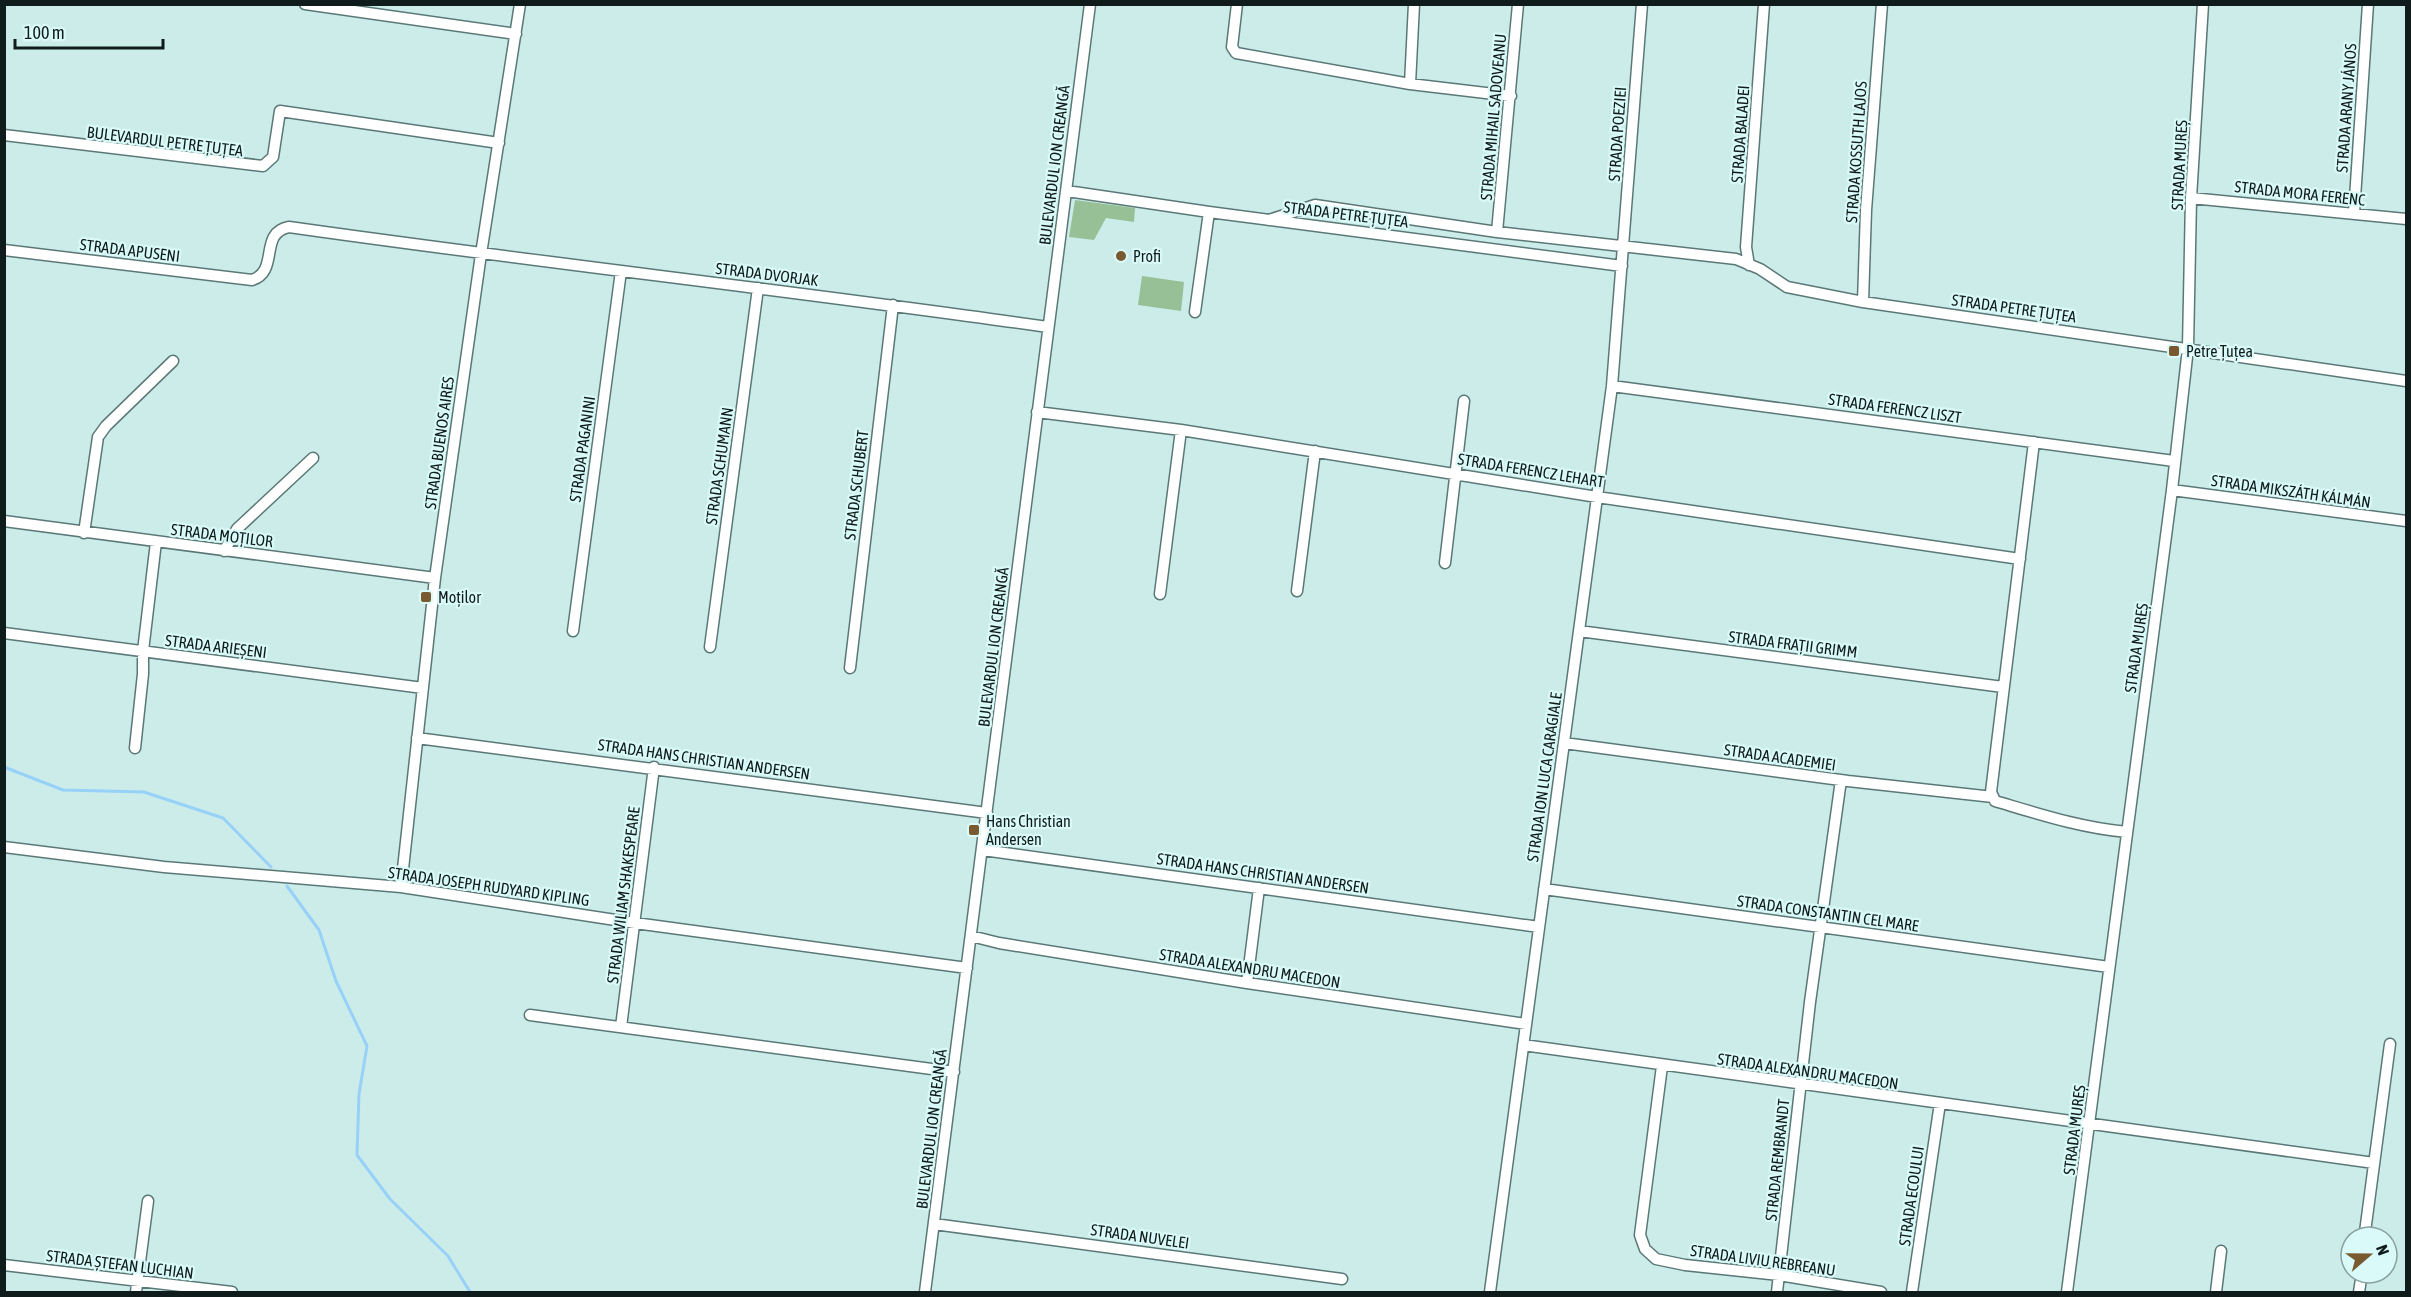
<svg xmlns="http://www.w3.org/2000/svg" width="2411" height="1297" viewBox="0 0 2411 1297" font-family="'Asap Condensed',sans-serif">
	<rect width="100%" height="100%" fill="#ccecea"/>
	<path fill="#98c096" d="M1075,200l60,8 -1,14 -28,-4 -12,22 -25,-3z
		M1142,276l42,6 -3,29 -43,-6z"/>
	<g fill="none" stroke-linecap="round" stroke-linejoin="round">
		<path stroke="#98d1f8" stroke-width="3" d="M4,767l59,23 81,2 79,26 48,49
			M287,886l32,44 17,51 31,65 -8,48 -2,61 33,44 58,57 22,36"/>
		<defs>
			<path id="minor" d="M305,4l211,30
				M1237,4l-5,43 4,6 174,31 101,12
				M1410,84l4,-80
				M4,135l259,31 10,-9 7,-46 219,32
				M1067,191l142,21 413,54
				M2191,198l215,21
				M2354,213l14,-209
				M1269,220l46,-15 182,27 239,27 24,10 27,18 76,15 543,79
				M1497,232l21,-228
				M4,250l248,30c28,-9 6,-47 37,-53 253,36 507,64 759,100
				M1749,265l-3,-18 18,-243
				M1863,302l3,-92 16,-206
				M1195,312l14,-100
				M1612,386l562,75
				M1037,412l144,18 416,67 423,62
				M2034,442l-43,350 4,9c44,13 86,27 132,31
				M2172,490l234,31
				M4,521l431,57
				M84,533l14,-96 8,-11 67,-65
				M224,551l13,-22 76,-71
				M1445,563l19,-162
				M1297,591l18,-140
				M1160,594l21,-164
				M573,631l48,-360
				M1579,631l424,56
				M4,633l419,55
				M710,647l48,-359
				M850,668l43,-363
				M417,738l570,75
				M1564,743l284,38 145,16
				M135,748l8,-74v-23l13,-109
				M4,847l160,20 237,20 234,36 332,45
				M983,850l556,77
				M401,887l34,-309 46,-324 39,-250
				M1544,889l565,78
				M971,936l28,7 248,40 279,41
				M1247,983l12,-95
				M530,1015l424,57
				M621,1027l33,-260
				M1523,1045l851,118
				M1662,1066l-22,169 5,14 11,10 29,6 94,10 102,17
				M934,1224l408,55
				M2365,1232l25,-188
				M4,1265l228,27
				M136,1292l12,-91
				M925,1292l165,-1288
				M1490,1292l122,-906 30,-382
				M1777,1292l33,-290 31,-222
				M1912,1292l28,-189
				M2067,1292l105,-802 16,-142 3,-150 12,-194
				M2216,1292l5,-41
				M2359,1292l3,-19"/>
		</defs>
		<use href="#minor" stroke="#5a7876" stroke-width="13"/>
		<use href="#minor" stroke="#fff" stroke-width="10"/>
	</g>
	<g fill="#79592f" stroke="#d9faf8" stroke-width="2">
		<circle cx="1121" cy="256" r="6"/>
		<rect x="2168" y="345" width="12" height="12" rx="3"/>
		<rect x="420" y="591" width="12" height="12" rx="3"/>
		<rect x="968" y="824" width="12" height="12" rx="3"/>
	</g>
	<g text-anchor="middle" stroke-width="4.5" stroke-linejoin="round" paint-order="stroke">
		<g font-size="16" fill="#101c1c" stroke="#d9faf8">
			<text transform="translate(2346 108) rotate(-86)" y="6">STRADA ARANY JÁNOS</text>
			<text transform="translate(1493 117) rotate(-85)" y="6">STRADA MIHAIL SADOVEANU</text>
			<text transform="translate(1617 134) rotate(-86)" y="6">STRADA POEZIEI</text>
			<text transform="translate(1740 134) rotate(-86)" y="6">STRADA BALADEI</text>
			<text transform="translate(165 141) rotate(7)" y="6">BULEVARDUL PETRE ȚUȚEA</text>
			<text transform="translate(1856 152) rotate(-86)" y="6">STRADA KOSSUTH LAJOS</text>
			<text transform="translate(1054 165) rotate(-83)" y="6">BULEVARDUL ION CREANGĂ</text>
			<text transform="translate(2179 165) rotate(-87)" y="6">STRADA MUREȘ</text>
			<text transform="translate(2300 193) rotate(6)" y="6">STRADA MORA FERENC</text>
			<text transform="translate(1346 214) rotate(7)" y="6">STRADA PETRE ȚUȚEA</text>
			<text transform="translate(130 250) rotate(7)" y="6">STRADA APUSENI</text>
			<text transform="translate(767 274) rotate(7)" y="6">STRADA DVORJAK</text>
			<text transform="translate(2014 308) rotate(8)" y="6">STRADA PETRE ȚUȚEA</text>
			<text transform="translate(1895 408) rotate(8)" y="6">STRADA FERENCZ LISZT</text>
			<text transform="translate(439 443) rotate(-82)" y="6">STRADA BUENOS AIRES</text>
			<text transform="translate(582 449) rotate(-82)" y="6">STRADA PAGANINI</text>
			<text transform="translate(719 466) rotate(-82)" y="6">STRADA SCHUMANN</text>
			<text transform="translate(1531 470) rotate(9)" y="6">STRADA FERENCZ LEHART</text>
			<text transform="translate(856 485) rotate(-83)" y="6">STRADA SCHUBERT</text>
			<text transform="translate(2291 491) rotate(8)" y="6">STRADA MIKSZÁTH KÁLMÁN</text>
			<text transform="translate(222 535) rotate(7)" y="6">STRADA MOȚILOR</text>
			<text transform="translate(1793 644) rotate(7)" y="6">STRADA FRAȚII GRIMM</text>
			<text transform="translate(216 646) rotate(7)" y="6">STRADA ARIEȘENI</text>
			<text transform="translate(993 647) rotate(-83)" y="6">BULEVARDUL ION CREANGĂ</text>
			<text transform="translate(2136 648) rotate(-82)" y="6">STRADA MUREȘ</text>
			<text transform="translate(1780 757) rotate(8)" y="6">STRADA ACADEMIEI</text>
			<text transform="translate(704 759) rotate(8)" y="6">STRADA HANS CHRISTIAN ANDERSEN</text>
			<text transform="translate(1544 777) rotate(-82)" y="6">STRADA ION LUCA CARAGIALE</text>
			<text transform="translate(1263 873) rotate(8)" y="6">STRADA HANS CHRISTIAN ANDERSEN</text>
			<text transform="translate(489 886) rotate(8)" y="6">STRADA JOSEPH RUDYARD KIPLING</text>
			<text transform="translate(623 895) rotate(-83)" y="6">STRADA WILIAM SHAKESPEARE</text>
			<text transform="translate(1828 913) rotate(8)" y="6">STRADA CONSTANTIN CEL MARE</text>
			<text transform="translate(1250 968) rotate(9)" y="6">STRADA ALEXANDRU MACEDON</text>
			<text transform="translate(1808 1071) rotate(8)" y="6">STRADA ALEXANDRU MACEDON</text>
			<text transform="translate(931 1129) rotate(-83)" y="6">BULEVARDUL ION CREANGĂ</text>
			<text transform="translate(2074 1130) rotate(-83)" y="6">STRADA MUREȘ</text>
			<text transform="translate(1777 1160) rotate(-84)" y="6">STRADA REMBRANDT</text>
			<text transform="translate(1911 1196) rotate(-82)" y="6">STRADA ECOULUI</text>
			<text transform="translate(1140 1236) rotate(8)" y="6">STRADA NUVELEI</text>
			<text transform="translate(1763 1260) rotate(8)" y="6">STRADA LIVIU REBREANU</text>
			<text transform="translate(120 1264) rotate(7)" y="6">STRADA ȘTEFAN LUCHIAN</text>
		</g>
		<g font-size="16" fill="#101c1c" stroke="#d9faf8" text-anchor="start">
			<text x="1133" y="262">Profi</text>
			<text x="2186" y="357">Petre Țuțea</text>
			<text x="438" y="603">Moților</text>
			<text x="986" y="827">Hans Christian<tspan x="986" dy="18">Andersen</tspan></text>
		</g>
	</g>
	<rect width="2411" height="1297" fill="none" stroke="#101c1c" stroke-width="12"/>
	<g transform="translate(2369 1255) rotate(70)"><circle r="28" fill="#d9faf8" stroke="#89a1a0" stroke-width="1.5"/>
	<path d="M0-4.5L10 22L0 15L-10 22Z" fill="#79592f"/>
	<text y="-9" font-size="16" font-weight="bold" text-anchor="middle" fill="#101c1c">N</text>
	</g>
	<path d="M15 39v9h148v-9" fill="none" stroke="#101c1c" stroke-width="3"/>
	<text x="24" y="39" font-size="18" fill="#101c1c" stroke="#d9faf8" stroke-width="4.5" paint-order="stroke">100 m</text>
</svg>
